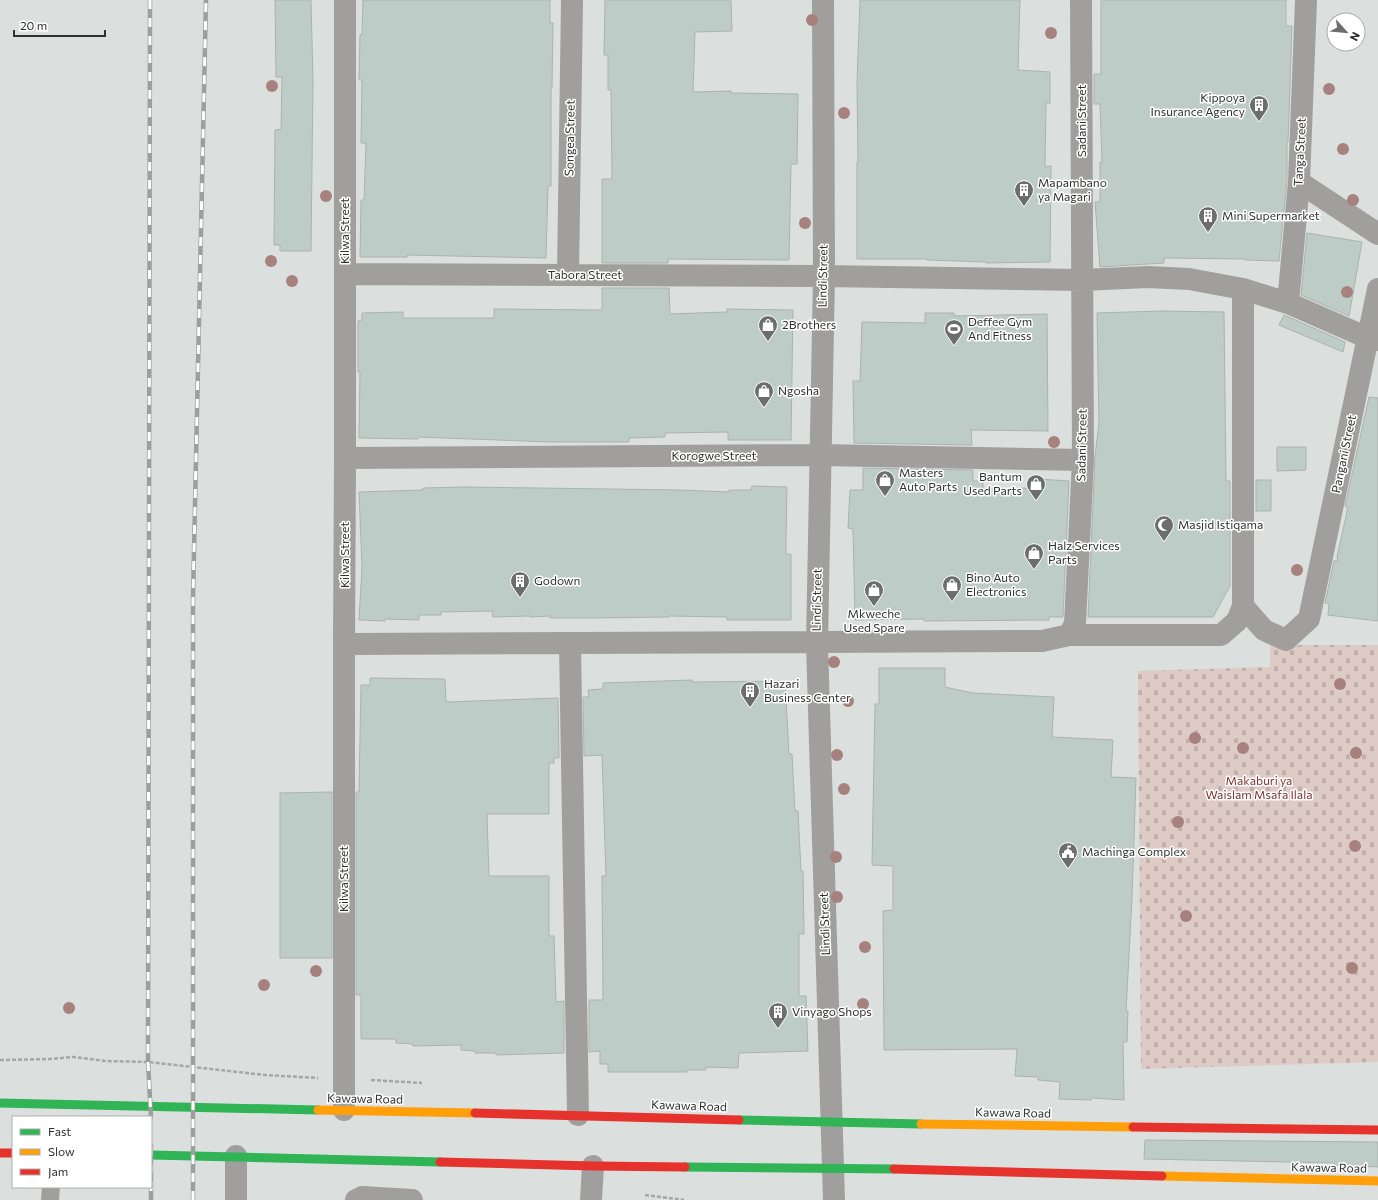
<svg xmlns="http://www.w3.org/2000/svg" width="1378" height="1200" viewBox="0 0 1378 1200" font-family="Commissioner,sans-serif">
	<defs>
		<pattern id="cemetery-stones" width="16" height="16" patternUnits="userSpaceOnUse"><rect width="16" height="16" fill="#dfcbc6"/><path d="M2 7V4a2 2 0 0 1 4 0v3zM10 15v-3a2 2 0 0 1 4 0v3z" fill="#c0afaa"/></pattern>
	</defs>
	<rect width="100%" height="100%" fill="#dbe0de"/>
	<path fill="url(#cemetery-stones)" d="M1270,645h108v417l-237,7 -3,-398 132,-4z"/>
	<path fill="#beccc7" stroke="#adb1af" d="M275,0h36l2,81 -2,170h-31v-6h-6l1,-115 6,-1 1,-52h-6z
		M363,0h187v23h3l-1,65h-1v98h-3l-2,72 -139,-3v2h-47l1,-57h3l2,-57h-5l1,-63h-3l1,-45h2z
		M605,0h126l1,31 -37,1 -2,60 38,-1v2l67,1 -1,70h-6l-2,96 -121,-1v4h-66v-84h10l-1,-89h-3v-35h-4z
		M860,0h160l-2,70 32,2v31h-4l-1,64 6,-1 -1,96 -64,1v-1l-59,-2v-1h-70v-97h1l-1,-80z
		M1101,0h185v26h6l-4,116h-1v39l-8,80 -34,-1v-1l-81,-1v5l-64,4 -5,-65h5v-40h2l-2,-58h-6v-30h7z
		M1307,233l55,9 -13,74 -48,-21z
		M602,288h67l1,26 57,-2v-3l66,1 -2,130h-63v-8l-63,1v4l-36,1v4h-79l-132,-5v2l-59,-1 1,-66h-2v-51l4,-1v-7l41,-1v6h91v-9l108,1z
		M1161,311l63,1 2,169h4v105l-17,31h-125l7,-161 4,-33 -2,-110z
		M925,313h29v3l93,-2 1,117 -77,-1 1,15 -118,-2 -1,-62h7l2,-59 63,1z
		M1284,315l61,27 -2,10 -64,-27z
		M1369,397l9,1v223l-50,-6 1,-11 -4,-1 9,-42h4l-1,-4 11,-50 -3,-1z
		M1277,447h29v23l-29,1z
		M863,468l110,2v11h10v8l48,-1v-1h7v-8l31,2 -6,136h-14v3l-125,1v-2l-69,1 -2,-91 -5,-1 2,-38h13z
		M1256,480h15v31h-15z
		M752,486l35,1 -1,52v15h5v66h-64v-3l-58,-1v1l-77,1h-42v-2l-20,1v-1l-37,1 -1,-6 -51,1v3h-22v5l-34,-1v2l-26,-1 3,-53 -3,-75 64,-2v-2l41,-1 216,3 49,2v-2h22z
		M879,668h66v19l28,6 81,4 -2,40 61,3 -2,37 25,1 -4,120 -6,113h2l-1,31h-4l1,58 -32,-2 -1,2 -32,-1 1,-17 -22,-2v-3l-23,-1 2,-27 -133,1 -1,-139 10,-1v-44l-21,-1 3,-161h4z
		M370,678l75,1 1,23 112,-4 1,60h-5v5h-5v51h-62l2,62h60v60h5l2,66 8,-1v52l-68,2v-2h-21v-2l-14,-1v-5l-48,1v-2l-17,-1v-4h-35v-44h-5v-203h3l2,-107h9z
		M692,680v2l93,-1 4,73h3l3,57h3l3,60h2l1,63h-5v62h7l2,55 -69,2 -1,15 -32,-1v3h-19v2h-79v-8h-8v-13l-11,1v-52h14l-1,-124h4l-4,-121 -18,1 -1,-59h6l-1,-7 15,-1v-6z
		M332,792v166h-52v-165z
		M1145,1140l233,2v25l-44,-2 1,-2 -191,-4z"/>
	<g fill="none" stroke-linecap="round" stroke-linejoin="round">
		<path stroke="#a5a6a5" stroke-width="2.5" stroke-dasharray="4 2" stroke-linecap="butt" d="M0,1060l50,-1 23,-2 32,4 43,1 117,13 53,3
			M371,1080l51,3
			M645,1195l39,5"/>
		<path stroke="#a09f9e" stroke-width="18" d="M50,1200l1,-13"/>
		<path stroke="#a09f9e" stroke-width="22" d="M823,0l1,276 -7,368 17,556
			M1299,182l79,52
			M345,274l479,2 258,4 66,-3 41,2 54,10 45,14 80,35 10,2
			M568,275l4,-275
			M1288,303l11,-121 7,-182
			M345,458l475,-3 263,5
			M1243,606l21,24 22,10 23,-21 69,-330
			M1069,635h152l16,-14 6,-15v-317
			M344,644c232,1 465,0 698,-3l27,-6 6,-11 8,-164 -2,-460
			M570,645l8,470
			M344,1110v-466l1,-186v-458
			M236,1156v44
			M356,1200l6,-3 50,3
			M591,1200l2,-34"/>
		<path stroke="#30b455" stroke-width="9" d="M0,1103l318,7
			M739,1120l182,4
			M151,1155l289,7
			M685,1167l209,2"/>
		<path stroke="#ff9f0a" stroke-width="9" d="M318,1110l157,3
			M921,1124l212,3
			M1162,1176l216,5"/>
		<path stroke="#e5322d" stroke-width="9" d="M475,1113l264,7
			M1133,1127l245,3
			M0,1153h13
			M440,1162l153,4 92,1
			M894,1169l268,7"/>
		<defs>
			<path id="rail" d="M150,0l-2,1062 3,55
				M151,1146v54
				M193,1200v-603l13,-597"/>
		</defs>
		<use href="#rail" stroke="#9d9f9d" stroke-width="4.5"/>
		<use href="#rail" stroke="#fff" stroke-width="3" stroke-dasharray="9" stroke-linecap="butt"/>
	</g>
	<g fill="#a6817d">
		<circle cx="812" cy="20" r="6"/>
		<circle cx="1051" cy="33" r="6"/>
		<circle cx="272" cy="86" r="6"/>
		<circle cx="1329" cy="89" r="6"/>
		<circle cx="844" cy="113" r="6"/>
		<circle cx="1343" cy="149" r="6"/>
		<circle cx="326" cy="196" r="6"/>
		<circle cx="1353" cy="200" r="6"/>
		<circle cx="805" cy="223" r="6"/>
		<circle cx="271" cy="261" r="6"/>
		<circle cx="292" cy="281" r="6"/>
		<circle cx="1347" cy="292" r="6"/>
		<circle cx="1054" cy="442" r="6"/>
		<circle cx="1297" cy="570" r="6"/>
		<circle cx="834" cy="662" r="6"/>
		<circle cx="1340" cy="684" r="6"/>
		<circle cx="848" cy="701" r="6"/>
		<circle cx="1195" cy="738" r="6"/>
		<circle cx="1243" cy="748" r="6"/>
		<circle cx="1356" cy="753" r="6"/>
		<circle cx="837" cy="755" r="6"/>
		<circle cx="844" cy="789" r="6"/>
		<circle cx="1178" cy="822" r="6"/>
		<circle cx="1355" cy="846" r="6"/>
		<circle cx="836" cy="857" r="6"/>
		<circle cx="837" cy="897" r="6"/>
		<circle cx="1186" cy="916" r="6"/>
		<circle cx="865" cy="947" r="6"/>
		<circle cx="1352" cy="968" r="6"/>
		<circle cx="316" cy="971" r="6"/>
		<circle cx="264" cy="985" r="6"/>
		<circle cx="863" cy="1004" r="6"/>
		<circle cx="69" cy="1008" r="6"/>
	</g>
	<defs>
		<symbol id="building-pin" viewBox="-11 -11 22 30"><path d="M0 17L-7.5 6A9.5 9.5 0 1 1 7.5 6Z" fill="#6b6e6d" stroke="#fff"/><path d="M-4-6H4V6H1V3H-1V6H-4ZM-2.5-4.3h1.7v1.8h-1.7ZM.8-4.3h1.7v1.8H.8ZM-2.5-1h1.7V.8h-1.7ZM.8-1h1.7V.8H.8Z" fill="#fff"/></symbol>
		<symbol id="shop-pin" viewBox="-11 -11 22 30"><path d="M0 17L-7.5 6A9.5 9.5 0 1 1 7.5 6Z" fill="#6b6e6d" stroke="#fff"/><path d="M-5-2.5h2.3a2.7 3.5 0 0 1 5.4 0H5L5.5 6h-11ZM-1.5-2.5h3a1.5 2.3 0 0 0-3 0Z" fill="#fff"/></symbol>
		<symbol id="stadium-pin" viewBox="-11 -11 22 30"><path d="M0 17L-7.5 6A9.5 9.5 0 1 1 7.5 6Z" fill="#6b6e6d" stroke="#fff"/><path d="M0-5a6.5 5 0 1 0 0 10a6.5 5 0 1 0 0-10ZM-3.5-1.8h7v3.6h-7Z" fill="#fff"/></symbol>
		<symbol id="mosque-pin" viewBox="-11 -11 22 30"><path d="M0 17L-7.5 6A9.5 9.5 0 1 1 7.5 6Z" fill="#6b6e6d" stroke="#fff"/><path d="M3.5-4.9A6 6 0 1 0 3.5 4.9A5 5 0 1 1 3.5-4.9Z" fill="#fff"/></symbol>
		<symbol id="civic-pin" viewBox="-11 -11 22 30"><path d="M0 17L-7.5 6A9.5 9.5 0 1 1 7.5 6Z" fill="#6b6e6d" stroke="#fff"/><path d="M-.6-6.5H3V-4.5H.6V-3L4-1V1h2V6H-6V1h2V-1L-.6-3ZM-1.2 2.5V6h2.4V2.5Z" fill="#fff"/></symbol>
	</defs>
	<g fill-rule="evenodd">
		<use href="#building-pin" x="1248" y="94" width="22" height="30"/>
		<use href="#building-pin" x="1013" y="179" width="22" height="30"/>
		<use href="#building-pin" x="1197" y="205" width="22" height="30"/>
		<use href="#shop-pin" x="757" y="314" width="22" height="30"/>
		<use href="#stadium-pin" x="943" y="318" width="22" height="30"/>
		<use href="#shop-pin" x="753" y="380" width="22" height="30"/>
		<use href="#shop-pin" x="874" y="469" width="22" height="30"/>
		<use href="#shop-pin" x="1025" y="473" width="22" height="30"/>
		<use href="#mosque-pin" x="1153" y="514" width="22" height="30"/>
		<use href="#shop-pin" x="1023" y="542" width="22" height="30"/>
		<use href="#building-pin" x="509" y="570" width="22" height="30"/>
		<use href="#shop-pin" x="941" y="574" width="22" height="30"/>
		<use href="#shop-pin" x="863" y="579" width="22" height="30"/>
		<use href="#building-pin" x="739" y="680" width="22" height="30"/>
		<use href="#civic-pin" x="1057" y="841" width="22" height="30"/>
		<use href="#building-pin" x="767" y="1001" width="22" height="30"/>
	</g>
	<g text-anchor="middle" stroke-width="3" stroke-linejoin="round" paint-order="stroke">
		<g font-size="12" fill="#2e3130" stroke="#fff" text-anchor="start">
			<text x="1245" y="102" text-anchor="end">Kippoya<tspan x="1245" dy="14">Insurance Agency</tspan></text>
			<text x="1038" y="187">Mapambano<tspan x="1038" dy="14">ya Magari</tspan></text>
			<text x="1222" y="220">Mini Supermarket</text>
			<text x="968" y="326">Deffee Gym<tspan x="968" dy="14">And Fitness</tspan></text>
			<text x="782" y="329">2Brothers</text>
			<text x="778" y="395">Ngosha</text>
			<text x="899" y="477">Masters<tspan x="899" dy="14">Auto Parts</tspan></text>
			<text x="1022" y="481" text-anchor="end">Bantum<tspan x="1022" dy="14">Used Parts</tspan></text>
			<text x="1178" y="529">Masjid Istiqama</text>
			<text x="1048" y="550">Halz Services<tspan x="1048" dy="14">Parts</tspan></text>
			<text x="966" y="582">Bino Auto<tspan x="966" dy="14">Electronics</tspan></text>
			<text x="534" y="585">Godown</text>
			<text x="874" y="618" text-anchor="middle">Mkweche<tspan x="874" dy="14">Used Spare</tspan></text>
			<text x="764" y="688">Hazari<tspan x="764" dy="14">Business Center</tspan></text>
			<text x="1082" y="856">Machinga Complex</text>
			<text x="792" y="1016">Vinyago Shops</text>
		</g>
		<g font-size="12" fill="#2e3130" stroke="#fff">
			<text transform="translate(1082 121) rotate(-90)" y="4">Sadani Street</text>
			<text transform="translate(570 138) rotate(-89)" y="4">Songea Street</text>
			<text transform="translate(1300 152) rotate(-87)" y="4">Tanga Street</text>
			<text transform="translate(345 231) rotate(-90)" y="4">Kilwa Street</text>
			<text x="585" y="279">Tabora Street</text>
			<text transform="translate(823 276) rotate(-89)" y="4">Lindi Street</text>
			<text transform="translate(1082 445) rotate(-89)" y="4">Sadani Street</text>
			<text transform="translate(1344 454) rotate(-78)" y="4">Pangani Street</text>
			<text x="714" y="460">Korogwe Street</text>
			<text transform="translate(345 555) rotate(-90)" y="4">Kilwa Street</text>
			<text transform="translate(817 600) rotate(-89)" y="4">Lindi Street</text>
			<text transform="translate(344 879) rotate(-90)" y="4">Kilwa Street</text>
			<text transform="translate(825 924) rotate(-92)" y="4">Lindi Street</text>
			<text transform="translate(365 1099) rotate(1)" y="4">Kawawa Road</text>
			<text transform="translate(689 1106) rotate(2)" y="4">Kawawa Road</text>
			<text transform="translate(1013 1113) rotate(1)" y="4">Kawawa Road</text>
			<text transform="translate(1329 1168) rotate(1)" y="4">Kawawa Road</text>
		</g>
		<g font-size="12" fill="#7a342e" stroke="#fff">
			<text x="1259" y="785">Makaburi ya<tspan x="1259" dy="14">Waislam Msafa Ilala</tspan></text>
		</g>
	</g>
	<rect x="12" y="1116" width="140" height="72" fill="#ffffff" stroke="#abadac"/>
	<rect x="20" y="1129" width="20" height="6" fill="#30b455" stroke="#abadac"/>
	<text x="48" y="1136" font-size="12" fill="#2e3130">Fast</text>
	<rect x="20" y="1149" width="20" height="6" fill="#ff9f0a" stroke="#abadac"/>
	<text x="48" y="1156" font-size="12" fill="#2e3130">Slow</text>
	<rect x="20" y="1169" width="20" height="6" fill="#e5322d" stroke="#abadac"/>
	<text x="48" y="1176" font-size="12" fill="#2e3130">Jam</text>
	<g transform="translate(1346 32) rotate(117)"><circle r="19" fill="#ffffff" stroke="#abadac"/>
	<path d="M0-3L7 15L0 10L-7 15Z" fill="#6b6e6d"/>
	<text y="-6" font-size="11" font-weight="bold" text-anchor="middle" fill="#2e3130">N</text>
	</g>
	<path d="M14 30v6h91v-6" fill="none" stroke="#2e3130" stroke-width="2"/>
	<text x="20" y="30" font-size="12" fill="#2e3130" stroke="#ffffff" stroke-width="3" paint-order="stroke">20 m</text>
</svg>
